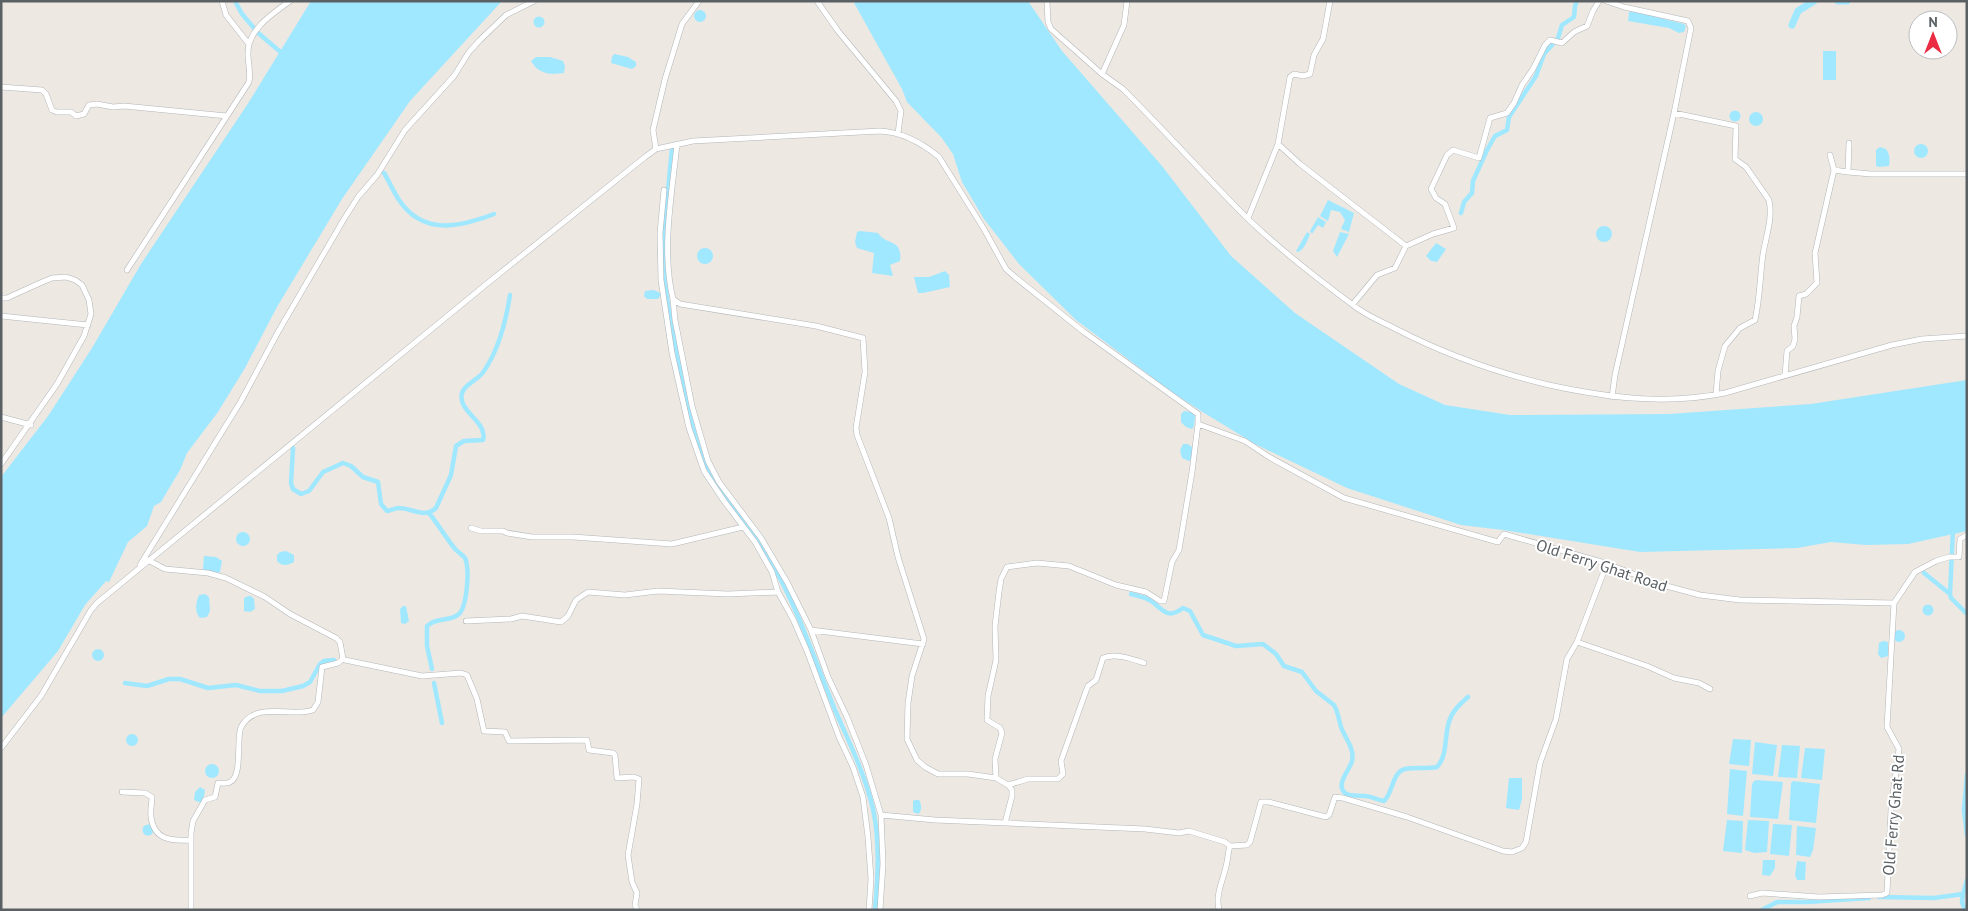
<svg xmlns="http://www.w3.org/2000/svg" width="1968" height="911" viewBox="0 0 1968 911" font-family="'PT Sans',sans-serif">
	<rect width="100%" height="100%" fill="#ede8e2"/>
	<path fill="#a0e8ff" d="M311,1h191l-92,100 -68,98 -65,108 -32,61 -27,44 -31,41 -7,17 -19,32 -7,4 -7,20 -19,16 -19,40 -3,-1 -21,24 -27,46 -57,67v-241l47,-61 44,-68 49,-84 106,-159z
		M853,1h175l34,50 100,115 69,90 64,57 104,71 46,21 65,10 159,-1 142,-10 156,-24v151l-59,13 -42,1 -35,-3 -34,6 -157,4 -137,-22 -42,-5 -114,-37 -92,-44 -54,-33 -28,-18 -97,-73 -57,-56 -35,-45 -22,-37 -9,-28 -12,-17 -34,-35 -5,-13z
		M694 16a6 6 0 1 1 12 0a6 6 0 1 1-12 0Z
		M1633,11l51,13 2,2 -2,6 -5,1 -10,-5 -41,-7 1,-9z
		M533.5 22a5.5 5.5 0 1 1 11 0a5.5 5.5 0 1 1-11 0Z
		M1823,51h13v29h-13z
		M614,54l14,3 8,5v4l-4,3 -21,-6 1,-6z
		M536,57h14l13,4 2,5 -1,7c-14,2 -26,1 -33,-12z
		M1729.5 116a5.5 5.5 0 1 1 11 0a5.5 5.5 0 1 1-11 0Z
		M1749 119a7 7 0 1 1 14 0a7 7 0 1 1-14 0Z
		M1914 151a7 7 0 1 1 14 0a7 7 0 1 1-14 0Z
		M1880,147l6,2c4,5 4,12 3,17l-10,1 -3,-1v-16z
		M1328,200l26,13 -5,19 -8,-3 4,-9 -5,-8 -9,-2 -3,11 -8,-5z
		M1318,217l8,5 -3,6 -5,-3 -6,9 -2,-3z
		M1596 234a8 8 0 1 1 16 0a8 8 0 1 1-16 0Z
		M860,231l18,2c8,13 25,5 22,28l-10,4 3,11 -21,-3 2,-20 -17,-5 -2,-6 2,-10z
		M1307,232l3,2c-2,6 -7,18 -13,18l-1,-1z
		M1340,232l9,2 -12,23 -4,-6z
		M1436,243l10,6 -9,13 -6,-1 -5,-5z
		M697 256a8 8 0 1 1 16 0a8 8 0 1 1-16 0Z
		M945,271l4,4 1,12 -27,6h-5l-4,-16h15z
		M654,290l6,3v3l-2,3h-11l-3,-3 1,-5z
		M1184,411l7,1 4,4 -1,10 -2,3 -6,-2 -5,-5v-8z
		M1183,444h5l5,4 -1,10 -3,3 -7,-3 -2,-8z
		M236 539a7 7 0 1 1 14 0a7 7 0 1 1-14 0Z
		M286,551l8,4v7c-5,3 -12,5 -17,-1v-6l3,-3z
		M204,556l12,1 6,4 -2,11c-4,2 -14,1 -17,-3z
		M205,594l4,3 1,14 -3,6 -7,1c-6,-6 -4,-16 -1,-23z
		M248,596h3l3,3 1,10 -5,3 -6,-1v-13z
		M1922.5 610a5.5 5.5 0 1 1 11 0a5.5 5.5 0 1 1-11 0Z
		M403,606h3l3,15 -4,3 -4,-1 -1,-14z
		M1893 636a6 6 0 1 1 12 0a6 6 0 1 1-12 0Z
		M1883,641l5,1v14l-7,2 -3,-4 1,-11z
		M92 655a6 6 0 1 1 12 0a6 6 0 1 1-12 0Z
		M126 740a6 6 0 1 1 12 0a6 6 0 1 1-12 0Z
		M1733,739l18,1 -2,26 -20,-2z
		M1755,742l22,3 -4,31 -21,-2z
		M1782,745l18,1 -3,32 -19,-1z
		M1805,748l20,1 -3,31 -21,-2z
		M205 771a7 7 0 1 1 14 0a7 7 0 1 1-14 0Z
		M1730,769l17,2 -4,45 -16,-2z
		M1509,778h13v21l-3,11 -13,-2z
		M1756,780l27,2 -5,37 -28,-2 2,-32 1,-3z
		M1793,781l27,3 -4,39 -27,-3 2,-37z
		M200,787l5,3 -1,7 -3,6 -7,-3 1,-8z
		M915,800h4c3,4 3,12 -1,14l-5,-2v-11z
		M1727,820l16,1 -1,32 -19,-2z
		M1748,820l21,1 -2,31 -13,1 -9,-3z
		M1773,824l19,1 -3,31 -19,-2z
		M142.5 830a5.5 5.5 0 1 1 11 0a5.5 5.5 0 1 1-11 0Z
		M1797,826l19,2 -3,22 -3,7 -14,-2z
		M1763,860h12v8l-5,8 -8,-1z
		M1797,861l9,1 -1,18h-8l-2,-5z"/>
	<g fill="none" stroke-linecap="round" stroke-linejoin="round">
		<path stroke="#a0e8ff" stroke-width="4.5" d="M235,1l7,13 12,14
			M257,32l27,23
			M672,149c-4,44 -10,88 -7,133 3,33 11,64 17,96 6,25 9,51 19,75 16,41 49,73 72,112 26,46 42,96 62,145 14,32 30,64 38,99 7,32 5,68 2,101
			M384,173c5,8 9,18 15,27 24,36 61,27 95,14
			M1461,213l3,-11 8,-9 1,-12 14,-31 8,-14 12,-6 2,-13 27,-41 8,-22 14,-16 4,-13 12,-8 1,-11 2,-5
			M293,448l-2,35 2,6 8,5 8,-3 14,-19 20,-9 8,3 12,11 15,5 3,22 6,7c4,-1 8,-3 12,-3 13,0 25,11 37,0l15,-33 5,-29 8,-5 19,-1c5,-19 -26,-28 -21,-47 3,-10 17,-13 22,-22 15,-22 22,-50 26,-76
			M429,513c9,11 19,28 27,37 3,3 7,5 9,8 5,11 2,48 -6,56 -9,8 -23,3 -32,12v20l5,23
			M1953,529l-3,65 1,4 16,16
			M1924,573l26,21
			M1131,594c7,2 14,3 20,7 13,9 16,19 32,7l7,3 13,24 33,11 27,-2 13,10 8,12 18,6 14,19 18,14c4,7 5,15 7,22 4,11 14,22 11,34 -2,9 -17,23 -7,32 5,4 14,2 20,3 6,0 12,4 19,5 9,-8 8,-29 21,-32 10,-2 21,0 32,-2 11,-12 7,-30 12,-45 3,-11 11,-18 19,-25
			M125,683l22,3 22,-7h11l28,9 28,-3 24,6h22l21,-5 7,-4 10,-18 4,-3 10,-1
			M434,683l8,40
			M1967,775l-3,35 3,25
			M1963,894l-1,8 3,8
			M1879,897l55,1 29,-4 4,-14
			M1762,910l15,-8h30l62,-4"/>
		<path stroke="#a0e8ff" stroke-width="7" d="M1838,1h9
			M1792,25l6,-14 16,-10"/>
		<defs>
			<path id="minor" d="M222,1l4,14 22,28
				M817,1l21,30 58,70 5,10 -3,22
				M1047,1l1,21 3,7 51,45 21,15c42,42 81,86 123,128 34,33 73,63 111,91 11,8 25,14 37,20 50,26 100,44 155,57 60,13 116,20 176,8l167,-48 30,-6 45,-3
				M1606,1l18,6 64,14 3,7 -17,85
				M1102,74l22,-49 3,-24
				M1,87l41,3 4,4 6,16 5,2h14l5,4 8,-2 5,-9 8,-1 16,3 11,-1 103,10
				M677,144c-5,50 -16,106 -4,155l7,5 136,22 47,12 2,34 -9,56 1,7 32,83 9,39 26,82 -12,37 -4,27 -1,36 10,21 8,7 13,7h30l28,4 12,7 4,5v6l-7,27
				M1278,144l22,20 106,82
				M656,149l-3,-19 12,-51 17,-55 17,-23
				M1834,170l14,2 1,-29
				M1848,172l23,2h96
				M664,190l-4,43 1,47 11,73 17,75 15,43 20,30 31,41 17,30 6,20 15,27 14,32 32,86 14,30 10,30 5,40 3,42 -2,31
				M1248,218l30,-74 12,-67 4,-3 9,2 7,-2 4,-19 9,-16 7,-38
				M127,270l122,-188c2,-9 -1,-19 -1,-28 -1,-24 24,-40 42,-53
				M1,298h6l33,-15 12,-5 14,-1 9,3 7,5 7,15 2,14 -7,22 -27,48 -56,80
				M673,299l2,21 17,86 16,55 11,21 42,56 26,44 24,48 17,47 19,40 19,48 15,50 2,49 -3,46
				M1353,304l24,-29 18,-7 11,-22 27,-12 21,-6 -9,-24 -9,-6 -5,-9 16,-34 6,-5 26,8 11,-40 17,-5 7,-10 8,-18 11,-16 12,-24 5,-5 12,3 12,-11 13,-6 6,-15 6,-10
				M1,316l87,9
				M1785,375l2,-24 6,-5 2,-7 -1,-13 3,-9 2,-21 7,-2 11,-11 -2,-30 19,-83 -4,-15
				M1612,397l3,-22 59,-262 62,13 -1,33 11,8 23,33c4,18 -3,36 -6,54 -3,22 -3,44 -8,66l-15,8 -15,18 -7,25 -2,23
				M1,417l30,8
				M471,528l10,3h22l4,2 25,4h41l99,7 71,-17
				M148,560l17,9 43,4 18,5 39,19 25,17 46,24 4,4 3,17 2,1 77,16 39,-3 6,2 10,24 7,32 21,1 4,9 78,-1 2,10 24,3 2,2 2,23 17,-1 5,2 -2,25 -9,51 4,27 5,11 -2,12 2,5
				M140,565l101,-164 37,-69 66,-113 14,-22 19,-22 28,-45 49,-54 15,-24 11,-12 26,-25 28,-14
				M1606,566l-29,76 70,24 27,12 25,5 11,6
				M466,621l45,-2 11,-3 39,6 7,-6 8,-16 12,-8 37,3 33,-4 70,3 50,-2
				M811,630l112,14
				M1,748l40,-52 50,-86 6,-7 392,-321 156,-125 11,-8 37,-8 187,-10c22,1 42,12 59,26l45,72 22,40 9,8 69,55 114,82v10l47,17 24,16 75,41 154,44 6,-8 101,29 54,21 41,11 40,5 154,3
				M996,778l-1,-19 7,-26 -2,-5 -13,-8 1,-24 8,-36 -1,-34 4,-34 2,-13 6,-12 30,-4 32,3 47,19 30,7 14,9h4l8,-39 7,-12 13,-78 6,-48
				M1008,785l20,-6h30l5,-5 -2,-13 25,-70 2,-5 8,-6 7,-22c13,-5 29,1 41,5
				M122,792l23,1 7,4c0,6 -2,13 -1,20 3,23 20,24 39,23
				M881,815l54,5 210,9 34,4 10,-2 36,11 5,4
				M1750,896l12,-3 57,4 63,-2 5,-2 4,-83 8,-61 -12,-22 7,-124 21,-31 21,-11 13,-4h10l1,-18 7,-4
				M191,910v-77l2,-12 12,-21 10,-3 3,-14c4,0 9,1 12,-1 13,-5 6,-45 11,-55 15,-27 50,-9 72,-17l5,-8 4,-35 16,-4 5,-4
				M1219,910c-4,-17 5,-31 8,-48 1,-5 1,-10 3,-16l17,-1 3,-3 11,-40h8l57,15 3,-2 6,-18 8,1 64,19 96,34 9,1 10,-4 4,-6 14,-79 16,-44 11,-60 10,-17"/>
		</defs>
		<use href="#minor" stroke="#b2b6b9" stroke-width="6"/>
		<use href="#minor" stroke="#fff" stroke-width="5"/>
	</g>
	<g text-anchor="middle" stroke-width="4" stroke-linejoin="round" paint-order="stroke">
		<g font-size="16" fill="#5a6063" stroke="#fff">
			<text transform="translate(1602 565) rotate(18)" y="6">Old Ferry Ghat Road</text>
			<text transform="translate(1893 815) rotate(-85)" y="6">Old Ferry Ghat Rd</text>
		</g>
	</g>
	<rect width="1968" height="911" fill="none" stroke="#5a6063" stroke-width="5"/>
	<g transform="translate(1933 35)"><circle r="24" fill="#ffffff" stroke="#bdbfc1"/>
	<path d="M0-4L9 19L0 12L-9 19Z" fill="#ea2b42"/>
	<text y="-8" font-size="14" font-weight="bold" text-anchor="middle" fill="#5a6063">N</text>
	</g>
</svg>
